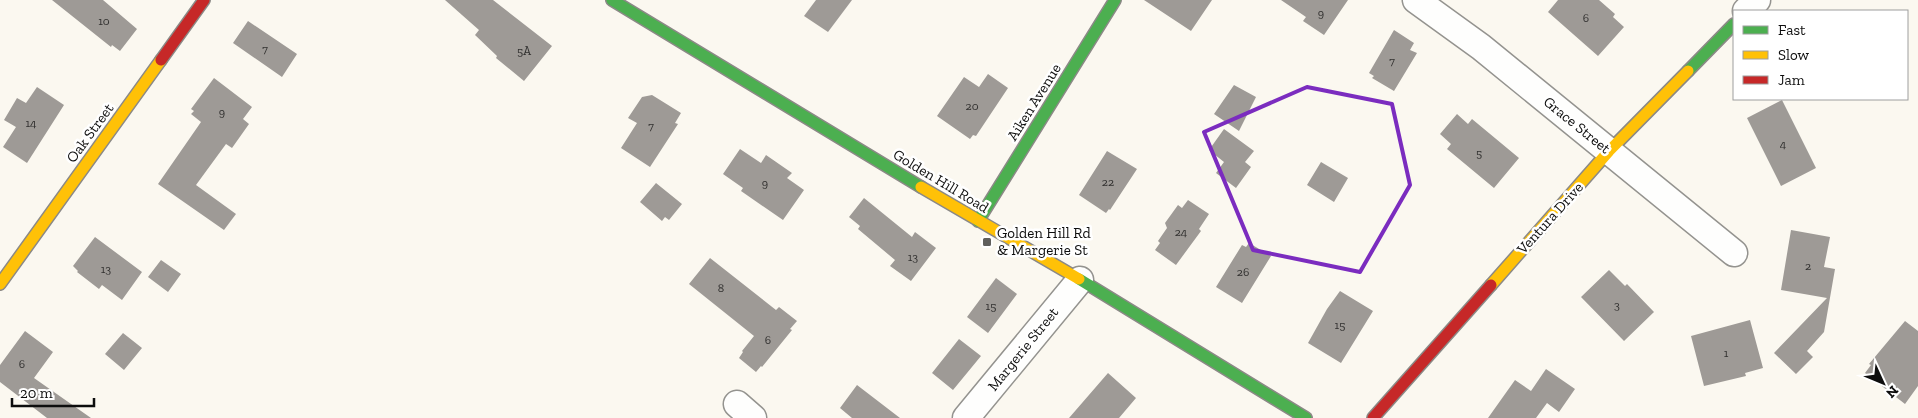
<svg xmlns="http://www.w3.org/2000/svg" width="1918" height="418" viewBox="0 0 1918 418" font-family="'Zilla Slab',serif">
	<rect width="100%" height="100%" fill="#fbf8f0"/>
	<path fill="#9e9a96" d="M52,0h51l34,29 -17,22 -8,-6 -1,2z
		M445,0h48l59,46 -28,35 -28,-23 1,-2 -22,-21 4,-5z
		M816,0h36l-24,32 -24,-16z
		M1144,0h68l-21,31z
		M1281,0h67l-24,35 -21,-14 3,-4z
		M1558,0h41l16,14 -2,3 11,10 -26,29 -50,-44z
		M248,21l49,33 -15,23 -49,-34z
		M1394,30l20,13 -4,7 7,3 -23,38 -22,-13 2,-2 -5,-3z
		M988,74l20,14 -32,48 -3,-1 -3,4 -33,-23 27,-39 15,10z
		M214,78l38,29 -9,12 6,5 -17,24 -6,-4 -30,41 40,29 -12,16 -66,-46 43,-62 -10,-8 3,-3 -3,-2z
		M1234,85l22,12 -17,34 -25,-17z
		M37,87l27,18 -37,58 -24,-16 13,-20 -12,-7 13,-22 9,5z
		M652,95l29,18 -6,10 3,1 -28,43 -29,-19 16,-25 -9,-5 14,-21z
		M1782,100l34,68 -35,18 -34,-68z
		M1457,114l11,10 4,-5 47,39 -25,30 -47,-39 4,-5 -11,-10z
		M1224,129l30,22 -9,11 6,5 -15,21 -20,-15 8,-11 -15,-12z
		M740,149l21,14 5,-8 26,18 -5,5 17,12 -21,30 -42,-29 2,-3 -20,-14z
		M1107,151l30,18 -27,41 -1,-1 -3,4 -27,-18z
		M1321,162l27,16 -14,24 -27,-17z
		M656,183l26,21 -13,16 -4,-3 -3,4 -22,-19z
		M864,198l48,39 3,-5 21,16 -25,33 -21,-15 5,-6 -37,-31 2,-3 -11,-9z
		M1188,200l21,14 -10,15 2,2 -25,34 -21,-15 5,-7 -2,-2 9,-13 -2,-5 13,-18 4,3z
		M1791,230l39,7 -6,30 11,2 -11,63 -17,19 6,6 -17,17 -22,-21 53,-55 -46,-8z
		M95,237l47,35 -20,28 -20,-15 -3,4 -22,-17 1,-1 -5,-5z
		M1249,243l22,13 -29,47 -26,-16 26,-42 4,2z
		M710,258l66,52 3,-3 18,14 -7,8 2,1 -30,37 -1,-1 -5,6 -17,-14 4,-6 -1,-1 12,-15 -65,-52z
		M161,260l20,14 -13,18 -20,-15z
		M1609,270l16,16 2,-2 27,28 -30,29 -43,-44z
		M996,278l21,16 -29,39 -21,-16z
		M1340,291l33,20 -32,52 -33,-20 19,-34z
		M1750,320l13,48 -18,5 1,3 -42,10 -13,-50z
		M1905,321l13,10v55l-13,18 -40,-31 6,-8 -2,-1z
		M25,331l28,21 -19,26 57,40h-44l-47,-36v-17z
		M123,333l19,15 -18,22 -19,-16z
		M959,339l22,17 -28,34 -21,-17z
		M1546,369l29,20 -16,23 -12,-9 -11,15h-48l27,-38 16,11z
		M1108,373l28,25 -17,20h-50z
		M857,385l43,33h-48l-12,-10z"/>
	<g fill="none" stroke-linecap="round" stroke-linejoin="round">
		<defs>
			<path id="street" d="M1416,0l65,47 253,206
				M1746,11l11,-11
				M737,404l16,14
				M966,418l114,-138"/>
			<path id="fast" d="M612,0l309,187
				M1688,71l46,-47
				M978,221l137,-221
				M1079,279l227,139"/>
			<path id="slow" d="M921,187l158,92
				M0,284l161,-224
				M1491,285l118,-134 79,-80"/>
			<path id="jam" d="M161,60l43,-60
				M1373,418l118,-133"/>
		</defs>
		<use href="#street" stroke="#94938f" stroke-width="29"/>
		<use href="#fast" stroke="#8b8986" stroke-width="14"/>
		<use href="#slow" stroke="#8b8986" stroke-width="14"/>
		<use href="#jam" stroke="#8b8986" stroke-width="14"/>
		<use href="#street" stroke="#fefefd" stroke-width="26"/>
		<use href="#fast" stroke="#4caf50" stroke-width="11"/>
		<use href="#slow" stroke="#ffc107" stroke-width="11"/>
		<use href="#jam" stroke="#c62828" stroke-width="11"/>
	</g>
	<path fill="none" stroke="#7b2cbf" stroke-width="4" stroke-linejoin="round" d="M1307,87l85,17 18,81 -50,87 -107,-22 -49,-118z"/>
	<rect fill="#605f5c" stroke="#fff" stroke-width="2" x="982" y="237" width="10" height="10" rx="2.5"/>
	<g text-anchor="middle" stroke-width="5" stroke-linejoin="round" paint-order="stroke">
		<g font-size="12" fill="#31302f">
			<text x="1321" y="17">9</text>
			<text x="1586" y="22">6</text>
			<text x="104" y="25">10</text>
			<text x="265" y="53">7</text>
			<text x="524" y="55">5A</text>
			<text x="1392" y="65">7</text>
			<text x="972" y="110">20</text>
			<text x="222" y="116">9</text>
			<text x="31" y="127">14</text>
			<text x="651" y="130">7</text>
			<text x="1783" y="148">4</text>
			<text x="1479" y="157">5</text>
			<text x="1108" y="186">22</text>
			<text x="765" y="187">9</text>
			<text x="1181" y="236">24</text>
			<text x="913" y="261">13</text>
			<text x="1808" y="270">2</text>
			<text x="106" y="273">13</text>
			<text x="1243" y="276">26</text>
			<text x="721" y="292">8</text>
			<text x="1617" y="309">3</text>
			<text x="991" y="310">15</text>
			<text x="1340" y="329">15</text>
			<text x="768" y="344">6</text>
			<text x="1726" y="357">1</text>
			<text x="22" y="368">6</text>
		</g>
		<g font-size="15" fill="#0d0d0d" stroke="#fff">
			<text transform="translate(1034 102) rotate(-58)" y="5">Aiken Avenue</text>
			<text transform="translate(1577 125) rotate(39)" y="5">Grace Street</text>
			<text transform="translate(90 133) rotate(-54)" y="5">Oak Street</text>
			<text transform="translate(941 181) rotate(31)" y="5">Golden Hill Road</text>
			<text transform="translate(1550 218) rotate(-48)" y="5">Ventura Drive</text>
			<text transform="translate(1023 349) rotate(-51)" y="5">Margerie Street</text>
		</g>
		<g font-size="15" fill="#0d0d0d" stroke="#fff" text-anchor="start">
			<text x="997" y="238">Golden Hill Rd<tspan x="997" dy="17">&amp; Margerie St</tspan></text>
		</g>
	</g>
	<rect x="1733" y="10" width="175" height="90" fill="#ffffff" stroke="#9e9e9e"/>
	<rect x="1743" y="26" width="25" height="8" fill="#4caf50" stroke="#9e9e9e"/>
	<text x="1778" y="35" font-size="15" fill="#0d0d0d">Fast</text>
	<rect x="1743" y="51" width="25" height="8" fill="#ffc107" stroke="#9e9e9e"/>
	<text x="1778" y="60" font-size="15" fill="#0d0d0d">Slow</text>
	<rect x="1743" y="76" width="25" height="8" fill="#c62828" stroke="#9e9e9e"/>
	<text x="1778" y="85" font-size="15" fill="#0d0d0d">Jam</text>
	<g transform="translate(1883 383) rotate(134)" stroke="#ffffff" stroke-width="4" paint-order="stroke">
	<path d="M0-4L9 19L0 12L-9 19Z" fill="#0d0d0d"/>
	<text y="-8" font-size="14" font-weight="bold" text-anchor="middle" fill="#0d0d0d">N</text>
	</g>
	<path d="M12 398v8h82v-8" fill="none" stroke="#0d0d0d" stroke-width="2.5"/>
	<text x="20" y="398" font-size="15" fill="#0d0d0d" stroke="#ffffff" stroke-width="4" paint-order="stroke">20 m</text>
</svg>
